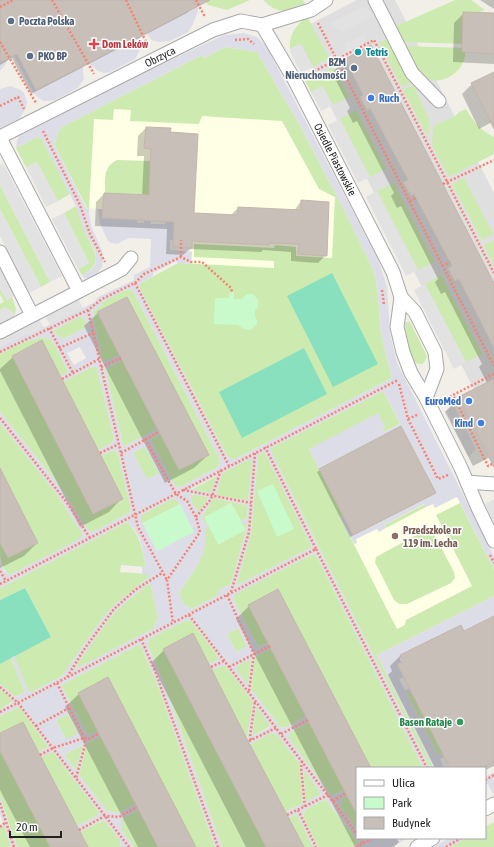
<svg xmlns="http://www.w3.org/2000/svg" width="494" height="847" viewBox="0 0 494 847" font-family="'Asap Condensed',sans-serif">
	<rect width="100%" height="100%" fill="#f2efe9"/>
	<path fill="#e0dfdf" d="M357,0h38l99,193v236l-201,-396z"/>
	<path fill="#ffffe5" d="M225,47l73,75 78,157 -198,-16 13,1 1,-23 -18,-1v-18l-72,-4 1,-9 -16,-1 -30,-71z
		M384,392l69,96 41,81v23l-121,62 -94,-186 6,-25z"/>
	<path fill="#cdebb0" d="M204,0h46l-23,10 -19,-5z
		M263,0h40l4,7c-19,5 -29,8 -44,-7z
		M455,0h16l14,10 -17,6 -2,28 -65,-2 -7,-15z
		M305,18h3l21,40 -16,9 -12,-23 -11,5c-1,-14 5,-22 15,-31z
		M389,38l23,44 -10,5 -23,-44z
		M404,46l62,2c-1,5 -1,11 -3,15 -7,15 -29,24 -42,12 -5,-4 -14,-22 -17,-29z
		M225,47l32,5 41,70 42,80 32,65 4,12 3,29 2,27 11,43 -159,82 -6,-4 -88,-169 2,-4 37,-20 96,5v-7l-80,-4v-13l80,4 1,-3 21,2v9l36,2 3,-61 -16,-8 -37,-68 -80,-5 -3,8 -69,-3 1,-11 -17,-1 -1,11 -19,-1 -5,90 -2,-1 -33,-64 6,-16 142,-73 2,3z
		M332,68h2l15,29 -16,8 -10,-19 -12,6 -6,-11z
		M413,85l16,34v15h-3l-23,-44z
		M466,109c7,12 15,22 28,28v17l-45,23 -17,-31 1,-20 22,-10 4,-4z
		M356,110l30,59 -16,8 -30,-58z
		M37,137l5,2 28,55 -12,7 -21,-39 -11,5 -10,-19z
		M117,160l33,1 -1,34 -44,-2c0,-13 -2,-27 12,-33z
		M464,178l29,56 -11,6 -30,-56z
		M394,183l40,79 -16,8 -41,-79z
		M0,185l50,97 -9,5 -41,-78z
		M76,206c4,10 7,21 11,30 8,17 17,28 -5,39l-4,-6 11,-6 -25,-50z
		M494,240v25l-10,-20z
		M441,275l41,79 -16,8 -41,-78z
		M0,289l7,11 5,-3 4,12 -1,5 -10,-7 -5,3v-6l4,-2 -4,-8z
		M127,289l6,2 87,169 -2,7 -38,20 -5,-1 -24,-45 1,-3 8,-4 19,36 30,-15 -82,-158 -30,15 22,43 -13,7 -4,-3 -8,-38 -1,-10 7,-5 2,-4z
		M81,316l6,5 -2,7 -22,11 -7,-4 -2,-5z
		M407,322h3l17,34 -3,7c-16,7 -18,-27 -19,-37v-3z
		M40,337l11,2 17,32 -1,2 -6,3 -19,-35 -30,15 81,158 30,-16 -22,-42 12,-6 5,3 13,57 -2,3 -36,19 -5,-2 -27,-42 -61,-76v-58l26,-13 7,-1z
		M122,360l35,69 -32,17 -2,-1 -17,-73 1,-4z
		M94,366l3,2 17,71 -2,4 -14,7 -35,-68z
		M383,391l17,33 -16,8 -2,-4 2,-1 -75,22 34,67 -3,1 57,112 8,-4 1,-5 66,-34 -36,-71 24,-12 34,66v27l-117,59 57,113h-4l-160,-318 1,-2z
		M0,423l55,69 27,41v5l-72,37c-10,-6 -10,-20 -10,-32l8,15 30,-15 -38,-75z
		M145,446l14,27 -12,7 -14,-27z
		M262,452l3,1 47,94 -76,39 15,-54 7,-77z
		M253,457l-5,44 -32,-6 6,-22z
		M217,476l-6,17 -20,-3z
		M190,494l19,3 -10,15 -7,-9z
		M174,498l6,6 -39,20v-9z
		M214,498l32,7 2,3 -1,10 -6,3 -10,-18 -26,14 2,5 -3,2 -2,-8z
		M425,504l1,3 -40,21 -2,-3z
		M127,522c14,14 15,27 19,45l-25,-2 -1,7 28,2 1,3 -37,30 -10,12 -40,57 -30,16 -4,-1 -14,-35 37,-19 -26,-49 -25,12v-12z
		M247,522l-1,9 -15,53 -13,7 1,4 -27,14 -9,-5 -4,-11c13,-20 30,-39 25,-65l5,-2 10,18 26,-14 -3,-6z
		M429,530l5,4 20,38 1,6 -4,5 -44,21h-8l-5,-4 -17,-34 -2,-3 1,-6 46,-25z
		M313,554l3,1 107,213h-52l-93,-179 -29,16 19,38 -10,4 -25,-48 1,-5z
		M148,584l3,1 7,33 -5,11 -81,42 35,-49 9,-11z
		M186,620l5,1 27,35v4l-9,4 -16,-30 -30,15 103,198h-44l-60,-169 -14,-33 1,-6z
		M238,628l9,18 -11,6 -9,-18z
		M140,644l16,37 59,166h-19l-98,-116 -8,4 -3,-1 -26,-49z
		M271,648l35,68 -21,12 -5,-1 -29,-38 4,-32z
		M11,658l14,34 -10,5 -15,-13v-20z
		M251,658l-3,28 -12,-16 1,-4z
		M221,666h5l27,36 -6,37 -35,-69z
		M0,689l12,11v2l-12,7z
		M411,691l31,62 -4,2 -31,-61z
		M256,706l14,19 -1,2 -17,9z
		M19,707l29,39 -1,2 -8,4 -16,-30 -23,11v-17z
		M68,714l9,17v3l-9,5 -3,-1 -9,-18z
		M309,722l35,68 -12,6 -45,-59 4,-5z
		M271,733l6,1 22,29 4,40 -18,9 -35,-68z
		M100,736l36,68 -18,9 -11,-2 -28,-36 8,-32z
		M83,745l-7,26 -11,-15v-2z
		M0,751l50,96h-33l-17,-50z
		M51,752h2l46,60 -2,4 -20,10 -36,-69z
		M303,769l17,23v3l-14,7z
		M347,796l10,18v15l-17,-22 2,-8z
		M323,800l4,1 31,41 -2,3 -4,2h-34l-15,-30 2,-7z
		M139,810l19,37h-24l-13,-17v-11z
		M297,814l16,33h-9l-15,-29z
		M101,821l5,1 14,18 1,7h-33l-8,-15z
		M494,822v25h-44l16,-9h19v-11z
		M4,825l7,22h-11v-19z"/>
	<path fill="#c8facc" d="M230,292h4v7h8l5,-5h6l5,6v8l-3,2v7l2,3v4l-6,6 -7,-1 -6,-4 -24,-1 1,-26h14z
		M273,484l21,45 -17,8 -20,-46z
		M231,503l15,27 -28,14 -14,-27z
		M180,504l15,28 -38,19 -14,-28z"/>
	<path fill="#88e0be" d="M332,273l46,91 -45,23 -46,-91z
		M304,348l23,46 -85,44 -23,-46z
		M25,588l26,49 -51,27v-64z"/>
	<path fill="#e2e2e2" d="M363,7l13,8 -34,17 -13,-8z
		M365,33l-1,15 -20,11 1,-15z
		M301,44l12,23 -12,6 -9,-17 -2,-7z
		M322,86l11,19 -12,6 -10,-19z
		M340,119l30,58 -12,6 -30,-58z
		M37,162l21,39 -12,6 -20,-40z
		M3,163l59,113 -12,6 -50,-97v-20z
		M377,191l41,79 -12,6 -40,-79z
		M0,209l41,78 -12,6 -29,-57z
		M64,213l25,50 -11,6 -26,-50z
		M0,268l15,27 -8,6 -7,-12z
		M425,284l41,78 -12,7 -40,-79z
		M77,297l6,11 -33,17 -6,-11z
		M5,307l10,7 -3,5 -12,7v-16z
		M38,317l6,11 -13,6 -7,1 -24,12v-11z
		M453,404l23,45 -7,8 -23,-46z
		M494,499v23l-9,-18z"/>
	<path fill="#dddde8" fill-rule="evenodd" d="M43,0h18l32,61 43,-23 -20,-38h19l16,31 42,-23 -4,-8h6l3,7v4l-5,13 -5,8 -18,9 -11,1 -6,-1 -4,-4 -19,-35 -6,3 16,32 1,11 -6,11 -25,13 -6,1 -6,-2 -8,-7 -17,-33 -7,3 17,34 1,11 -6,9 -23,12 -6,1h-6l-9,-7 -20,-38 -7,4 -2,5 -5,6v-8l3,-2 -3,-6v-33l36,68 43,-22z
		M244,33l13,4 9,9 112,213 9,28 3,46 7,30 97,193v13l-37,-72 -22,11 -2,-4 -7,3 -2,-3 -40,21 2,3 -7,4 -2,-3 -21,10 1,4 -3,1 -14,-27 3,-1 10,19 77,-39 -5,-25 -24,-45 -82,43 -10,-20 69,-36 7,14 -3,1 2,4 16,-8 -17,-33 -112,57v2l8,18 151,300h-7l-107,-213 -4,-1 -78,41 -1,4 25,48h1l9,-4 3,5 -16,9 -4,32 29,38 5,1 21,-12 3,6 -18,10 -3,5 44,59 12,-6 3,6 -5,3 -2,8 17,22v9h52l-18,9h-39l4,-2 2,-4 -31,-40 -4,-1 -18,10 -2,6 15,31h-5l-16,-33 -8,4 -4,-6 18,-9 -4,-40 -23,-29 -5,-1 -21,11 -3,-5 6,-37 -27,-36h-5l-9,4 -3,-6 9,-4v-4l-27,-35 -5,-1 -37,19 -1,6 14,33 60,169h-7l-59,-166 -16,-37 -79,41 26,49 3,1 8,-4 2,5 -13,7 -8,32 28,36 11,2 18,-9 3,6 -18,9v11l13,17h-13l-1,-7 -14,-18 -6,-1 -20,11 -3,-6 20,-10 2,-4 -46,-60 -12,5 -2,-5 8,-4 1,-2 -29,-39 -19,9v-7l12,-6v-3l-12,-11v-5l15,13 10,-5 -14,-34 3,-2 14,35 4,1 30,-16 40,-57 10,-12 37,-30 -1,-3h-6v-7h4l-6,-28 -6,-10 -7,-7 -127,66v-24l5,8 5,3 71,-37 1,-5 -27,-41 -55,-69v-11l61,76 27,42 5,2 36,-19 2,-3 -13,-57 -5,-3 -12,6 -3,-6 14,-7 2,-4 -17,-71 -3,-2 -31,16 -2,-6 6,-3 1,-2 -17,-32 -11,-2 -7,3 -7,1 -26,13v-7l24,-12 7,-1 64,-32 3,-5 36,-17v-5l16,-8 1,-28 -22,-1 -12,6 -6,-1 -3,-2 -8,-17 -2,-15h5l-1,9 35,2v3h7v-3l7,1v3h14v-2h9v18h-4v10l22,2 -1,12 -13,-1 -2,-2 -23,12v3l-12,7 -2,4 88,169 6,4 159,-82 -11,-43 -2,-27 -3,-29 -4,-12 -32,-65 -42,-80 -41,-70 -32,-5 -21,11 -2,-3 -142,73 -6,16 32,64 3,1v5l2,12 11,25 1,8 -1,8 -7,9 -3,2h-8l-2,-3 10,-6 3,-4 1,-5 -1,-9 -13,-25 -6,-20 -34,-67 -5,-2 -21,11 1,-8 2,-4 106,-55 99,-46zM127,289l6,2 87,169 -2,7 -38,20 -5,-1 -24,-45 1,-3 8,-4 -3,-5 -32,17 -2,-1 -17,-73 1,-4 15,-8 -3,-5 -13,6 -4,-2 -8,-38 -1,-10 7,-5 3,-4zM81,316l6,5 -2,7 -22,11 -7,-4 -2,-5zM80,347l6,11 -12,7 -7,-12zM145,447l14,26 -12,6 -14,-26zM262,453h3l47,94 -76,39 15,-54 7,-77zM252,458l-4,43 -32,-6 6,-22zM216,476l-5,17 -20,-4zM190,494l19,3 -10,15 -7,-9zM174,498l6,6 14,28 -37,19 -14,-28h-2v-8zM214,498l32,7 2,3 -1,10 -6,3 1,3 5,-1 -1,8 -15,53 -14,7 2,4 -27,14 -9,-5 -4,-11 19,-29 4,-8 4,-15 -1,-13 4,-2 -2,-4 -3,2 -2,-8zM148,584l3,1 7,33 -5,11 -80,41 34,-48 9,-11zM238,628l9,18 -11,6 -9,-18zM251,659l-3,26 -12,-15 1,-4zM256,707l14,18 -1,3 -17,8zM68,714l9,17v3l-9,4h-3l-9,-18zM83,745l-7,26 -11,-15v-2zM303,769l17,23v3l-14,6z
		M10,86l11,4 3,3 3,9 -1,6 -6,10 -20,10v-39z
		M494,596v20l-30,15 -3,-6 -61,30 3,7 -5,2 6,13 -5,2 6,11 5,-2 1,3 -4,3 31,61 4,-2 2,4 -4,2 4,9h-10l-57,-113z
		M494,772v22h-1l-5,-10 -3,1v-8z
		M0,797l8,25 9,25h-6l-7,-22 -4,3v-3l3,-3 -3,-8z
		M449,838h17l-16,9h-16z"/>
	<path fill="#0003" fill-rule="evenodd" d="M0,0h188l4,8 -5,5 -156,81 -19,-36 -12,7z
		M480,0h14v9z
		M464,13l30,1v50l-41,-2 1,-39z
		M345,60l149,225v170l-21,11 -28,-54 14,-14 28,-15 -8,-16 3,-3 -37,-72 -4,2 -6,-12 3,-3 -37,-73 -4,2 -6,-12 3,-3 -37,-72 -4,2 -6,-12 3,-3 -18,-35z
		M494,73v48l-15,8 -17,-35 10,-10z
		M146,128l23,5 24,80 38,2 7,-7 56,3 7,-10 25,54 -8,8 -27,-2v-9l-28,-2 -2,2 -71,-3 -7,6 -17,-1 1,-25 -72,-3 1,-24 8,-8 38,2 2,-40h-7l1,-20z
		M98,313l110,142 -14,13 -29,15 -81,-157z
		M13,357l109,141 -13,14 -29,15 -80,-156v-2z
		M401,427l31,68 -82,42 -33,-65z
		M0,470l37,73 -13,13 -24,12z
		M249,606l121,162h-13v70h39l3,4 -5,5h-39l-119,-228z
		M494,617v149l-9,4v-2h-50l-47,-93 4,-4 -2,-5 10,-10 60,-30 3,6zM400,658h2l2,9z
		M164,650l138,197h-56l-95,-184z
		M79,694l116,153h-57l-73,-140z
		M0,735l87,112h-57l-30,-57z"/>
	<path fill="#c7bfb8" stroke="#c4b6ab" d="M0,0h210l-174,90 -19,-36 -17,9z
		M463,12l31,1v41l-32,-2z
		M371,45l123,238v65l-35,-69 -4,2 -7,-13 4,-2 -38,-72 -3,2 -8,-14 5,-2 -38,-72 -3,2 -7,-13 3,-2 -18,-36z
		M494,72v57l-23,-46z
		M146,127l25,1 -1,4 28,2 -4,79 43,2 1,-8 63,3v-10l28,2 -2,54 -29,-2 1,-10 -29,-1 -1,2 -77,-4v7l-19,-1 1,-25 -72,-4 2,-25 45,2 2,-46 -7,-1z
		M127,297l82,158 -30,15 -82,-158z
		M42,340l81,159 -30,15 -81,-158z
		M494,379v88l-36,-70z
		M401,426l35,67 -83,42 -34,-66z
		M0,468l38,75 -30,15 -8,-15z
		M278,589l93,179h-14v47l-109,-210z
		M494,616v146l-13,6h-31l-53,-104 6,-2 -3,-7 61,-30 3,6z
		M193,633l54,106 57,108h-38l-103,-198z
		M108,677l88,170h-38l-80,-154z
		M23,722l17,33 48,92h-38l-50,-96v-18z"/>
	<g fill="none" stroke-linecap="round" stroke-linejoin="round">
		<defs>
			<g id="minor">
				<path d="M375,0l37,73 27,28"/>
				<path id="s1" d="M262,25l33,56 98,191 8,25 -4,30 6,25 8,21 15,25 35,70 17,40 16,33"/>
				<path id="s2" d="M0,137l213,-107 28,-9 21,4 49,-15 15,-10"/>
				<path d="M0,138l79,153"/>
				<path d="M0,252l32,63"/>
				<path d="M401,297l14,15 20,40 2,17 -11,29"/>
				<path d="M0,332l122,-63 9,-11"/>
				<path d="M467,482l27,2"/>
				<path d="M485,809l9,-5"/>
				<path d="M417,847l16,-9"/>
			</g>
		</defs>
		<use href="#minor" stroke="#a9a9a9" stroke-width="15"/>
		<path stroke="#fa8072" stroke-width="2.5" stroke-dasharray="2 2" stroke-linecap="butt" d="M52,0l42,74
			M126,0l22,46
			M196,0l9,17
			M0,7l13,-7
			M318,23l176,343
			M235,40l13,-1 6,5
			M0,42l36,61
			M307,75l67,-35 120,233
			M0,106l18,-9 6,12
			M43,131l37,74 10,29 15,28
			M443,184l51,-24
			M410,201l6,-3
			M181,257v-17
			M442,266l8,-4
			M135,283l94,183
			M382,290l2,15
			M88,310l50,217 29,53
			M49,328l24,45
			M59,348l34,-15
			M0,352l88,-42 14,-11 33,-16 9,-9 37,-17 10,5h11l29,26 1,4
			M101,367l20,-9
			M494,374l-41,21 35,71 6,-3
			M62,379l37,-20
			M399,384l9,35 30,60 10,-4
			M443,401l10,-6
			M0,418l65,82 25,38
			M408,419l11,-5
			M145,439l31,55 11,7 9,16 4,15 -33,48 6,43
			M100,453l19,-9
			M121,453l38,-21
			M183,490l68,13
			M196,517l15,-18 10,-29
			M316,549l111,219
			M490,555l4,8
			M0,571l6,10
			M0,584l398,-204
			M231,592l18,-60 6,-79
			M227,595l27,59 -5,37
			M189,615l157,204 11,16
			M141,639l14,32 63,176
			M211,667l13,-6
			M229,667l41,-21
			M67,677l18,-29 29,-39 21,-19 27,-17
			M57,683l27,55 1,7 -9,33
			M0,687l18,16 111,144
			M0,712l316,-163 -51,-102
			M36,726l33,-18
			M281,734l27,-14
			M251,740l-1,-3 5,-36
			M249,741l27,-13
			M40,755l13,-7 31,-10 5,1 10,-6
			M302,761l-1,7 4,39
			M485,780l9,-5
			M333,801l13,-8
			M0,803l14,44
			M298,810l18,37
			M287,815l41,-20
			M0,827l6,-5
			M79,830l26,-14 14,1 18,-10
			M359,838l4,6
			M356,847l18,-9
			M446,847l15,-9"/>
		<use href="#minor" stroke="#fff" stroke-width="13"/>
	</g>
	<g fill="#5c6f8a" stroke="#fff" stroke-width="1.5">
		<circle cx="11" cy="21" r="4"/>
		<circle cx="30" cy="56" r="4"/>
		<circle cx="354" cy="68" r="4"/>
	</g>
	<path fill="#e0444e" stroke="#fff" stroke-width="1.5" d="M92 38h4v4h4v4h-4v4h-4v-4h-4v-4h4z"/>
	<circle fill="#0f9aa8" stroke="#fff" stroke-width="1.5" cx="358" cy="52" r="4"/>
	<g fill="#3f7fe0" stroke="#fff" stroke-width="1.5">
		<circle cx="371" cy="98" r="4"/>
		<circle cx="469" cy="401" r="4"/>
		<circle cx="481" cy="423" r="4"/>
	</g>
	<circle fill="#8d6e63" stroke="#fff" stroke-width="1.5" cx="395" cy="536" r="4"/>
	<circle fill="#2e9e5b" stroke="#fff" stroke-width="1.5" cx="460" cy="722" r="4"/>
	<g text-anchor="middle" stroke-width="3" stroke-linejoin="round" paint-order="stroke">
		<g font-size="11" font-weight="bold" fill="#4e5e75" stroke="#fff" text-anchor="start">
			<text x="19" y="25">Poczta Polska</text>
			<text x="38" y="60">PKO BP</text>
			<text x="346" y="66" text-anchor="end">BZM<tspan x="346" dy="13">Nieruchomości</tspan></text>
		</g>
		<g font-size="11" font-weight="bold" fill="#be3a42" stroke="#fff" text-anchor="start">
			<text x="102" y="48">Dom Leków</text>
		</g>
		<g font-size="11" font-weight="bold" fill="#0d838f" stroke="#fff" text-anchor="start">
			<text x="366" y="56">Tetris</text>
		</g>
		<g font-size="11" fill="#222" stroke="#fff">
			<text dy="4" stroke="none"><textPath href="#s2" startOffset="179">Obrzyca</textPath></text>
			<text dy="4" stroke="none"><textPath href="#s1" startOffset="153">Osiedle Piastowskie</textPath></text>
		</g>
		<g font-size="11" font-weight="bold" fill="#366cbe" stroke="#fff" text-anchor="end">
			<text x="379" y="102" text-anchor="start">Ruch</text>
			<text x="461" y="405">EuroMed</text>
			<text x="473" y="427">Kind</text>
		</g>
		<g font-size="11" font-weight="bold" fill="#785e54" stroke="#fff" text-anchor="start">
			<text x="403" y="534">Przedszkole nr<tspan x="403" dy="13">119 im. Lecha</tspan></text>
		</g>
		<g font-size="11" font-weight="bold" fill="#27864d" stroke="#fff" text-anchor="end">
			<text x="452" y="726">Basen Rataje</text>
		</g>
	</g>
	<rect x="356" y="767" width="130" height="72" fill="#ffffff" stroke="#a7a7a7"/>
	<rect x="364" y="780" width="20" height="6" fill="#ffffff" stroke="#a7a7a7"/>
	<text x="392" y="787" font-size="12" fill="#222222">Ulica</text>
	<rect x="364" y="797" width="20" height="12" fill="#c8facc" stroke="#a7a7a7"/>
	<text x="392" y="807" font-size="12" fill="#222222">Park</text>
	<rect x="364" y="817" width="20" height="12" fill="#c7bfb8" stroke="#a7a7a7"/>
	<text x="392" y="827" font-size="12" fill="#222222">Budynek</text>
	<path d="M10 831v6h51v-6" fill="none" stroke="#222222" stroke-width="2"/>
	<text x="16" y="831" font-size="12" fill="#222222" stroke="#ffffff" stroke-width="3" paint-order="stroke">20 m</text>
</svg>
